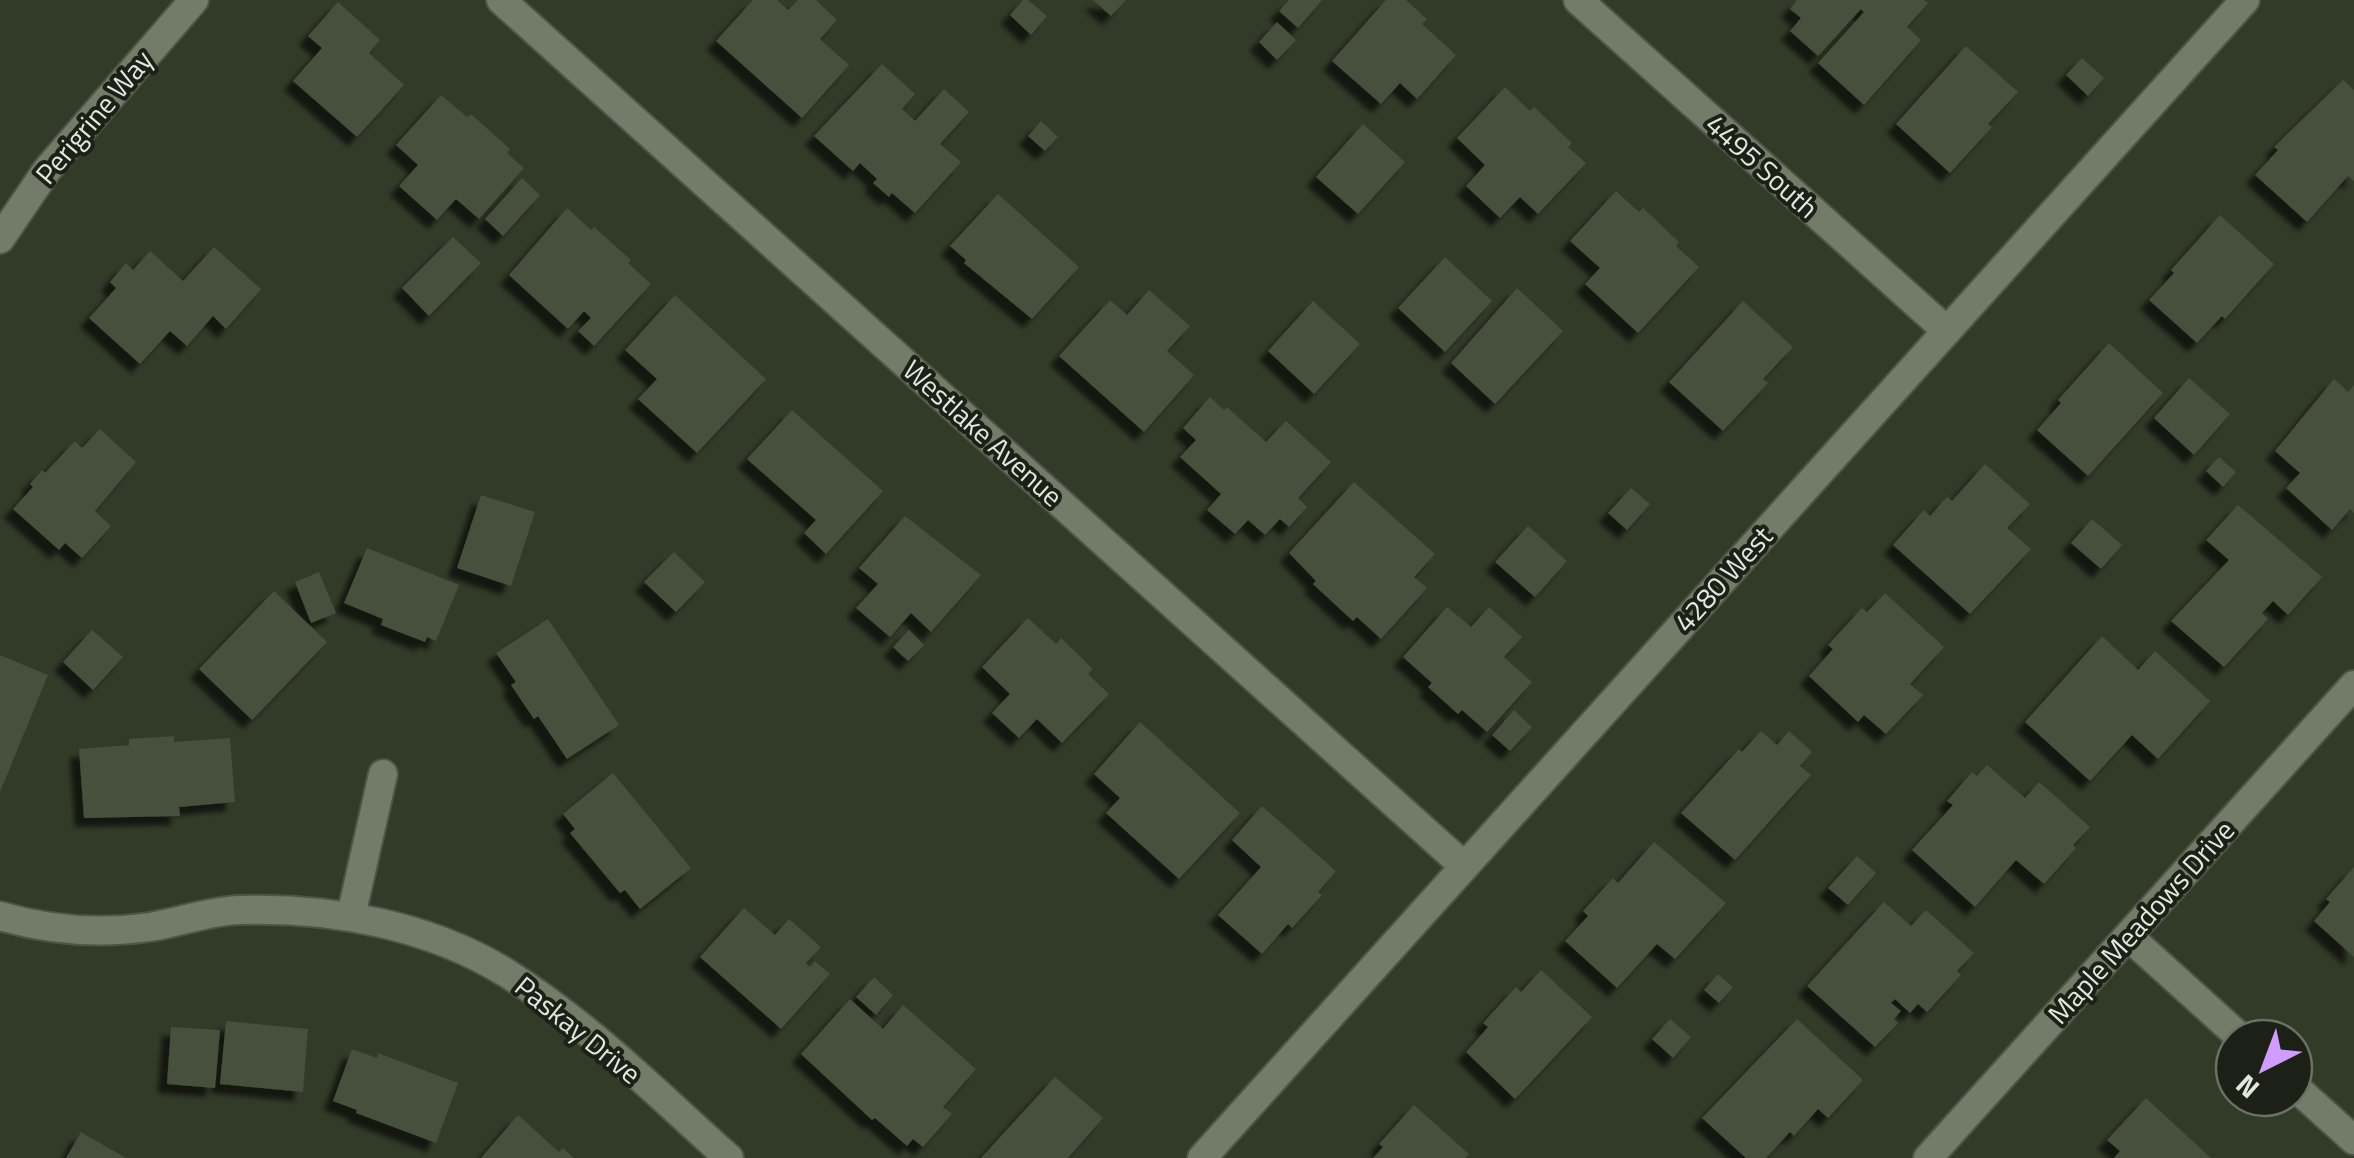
<svg xmlns="http://www.w3.org/2000/svg" width="2354" height="1158" viewBox="0 0 2354 1158" font-family="'Titillium Web',sans-serif">
	<defs>
		<filter id="shadow"><feDropShadow dx="-9" dy="9" stdDeviation="2.5" flood-color="#0009"/></filter>
	</defs>
	<rect width="100%" height="100%" fill="#323a28"/>
	<path fill="#464f3c" filter="url(#shadow)" d="M753,0h24l11,10 10,-10h18l21,20 -17,19 29,26 -47,53 -86,-77z
		M1023,0h5l19,16 -16,19 -21,-20z
		M1093,0h33l-15,16z
		M1289,0h33l-24,28 -19,-17z
		M1386,0h20l21,19 -5,5 34,31 -39,44 -17,-16 -19,21 -49,-43z
		M1797,0h127l4,3 -21,24 14,13 -57,65 -46,-42 46,-51 -3,-3 -43,47 -28,-25 11,-13 -11,-9z
		M338,2l42,38 -11,13 35,32 -47,52 -64,-56 29,-33 -14,-12z
		M1277,22l19,18 -19,20 -18,-18z
		M1966,46l52,46 -30,32 4,3 -42,46 -54,-49z
		M2082,58l22,20 -16,18 -22,-21z
		M882,64l33,30 -13,15 13,12 29,-32 25,23 -29,32 21,18 -46,51 -23,-20 -3,4 -16,-14 4,-4 -17,-16 -7,8 -39,-35z
		M2343,80l11,10v91l-6,-5 -41,46 -52,-47 23,-25 -4,-3z
		M1505,87l25,24 4,-4 38,36 -4,4 18,16 -48,51 -18,-17 -20,21 -34,-32 19,-21 -28,-27z
		M441,95l26,22 4,-3 39,35 -3,4 17,15 -45,51 -23,-20 -19,21 -38,-34 19,-21 -22,-20z
		M1041,121l17,16 -13,14 -17,-15z
		M1363,124l42,38 -47,52 -42,-37z
		M522,178l18,17 -37,41 -18,-17z
		M1616,191l23,21 4,-4 36,34 -3,4 23,21 -61,66 -53,-49 15,-16 -30,-27z
		M998,194l81,73 -47,52 -68,-56 2,-3 -16,-14z
		M567,208l24,22 3,-3 37,33 -3,3 23,21 -57,62 -16,-15 13,-13 -7,-7 -16,18 -59,-54z
		M2220,215l54,49 -49,55 -3,-3 -25,27 -48,-43 25,-27 -3,-3z
		M453,237l28,26 -52,53 -27,-28z
		M214,247l47,42 -35,40 -13,-13 -26,30 -17,-15 -30,33 -51,-46 27,-30 -6,-6 16,-19 7,7 17,-19 33,30z
		M1445,257l47,44 -47,51 -47,-44z
		M1517,288l46,43 -68,73 -44,-41z
		M1149,290l41,36 -23,25 27,24 -50,57 -85,-76 51,-56 17,15z
		M675,295l91,84 -69,74 -59,-54 19,-20 -32,-29z
		M1313,301l47,43 -46,50 -46,-43z
		M1743,301l50,46 -30,32 5,4 -45,48 -54,-49z
		M2109,343l54,50 -75,83 -51,-46 24,-27 -3,-3z
		M2189,378l41,36 -36,41 -40,-37z
		M2334,379l14,13 6,-7v128l-4,-4 -18,21 -46,-42 14,-15 -25,-22z
		M1210,397l14,13 3,-3 39,35 20,-21 45,41 -33,36 9,9 -18,20 -9,-8 -15,16 -17,-15 -13,14 -28,-24 14,-16 -41,-37 16,-17 -13,-12z
		M792,410l91,81 -57,63 -22,-21 12,-13 -69,-61z
		M100,429l36,33 -41,49 16,15 -29,32 -17,-15 -6,7 -46,-41 20,-22 -3,-3 12,-14 3,3 30,-32 7,7z
		M2219,457l17,15 -13,15 -17,-16z
		M1985,464l45,40 -23,24 24,21 -61,65 -77,-69 31,-35 6,6 17,-19 5,4z
		M1354,482l81,72 -21,23 13,11 -46,51 -24,-22 -4,4 -40,-37 3,-3 -27,-28z
		M1631,488l19,16 -23,26 -19,-17z
		M481,495l54,17 -24,74 -54,-18z
		M2238,505l84,72 -34,38 -15,-14 -11,12 6,6 -44,48 -53,-46 58,-61 -23,-20z
		M905,516l76,59 -50,57 -20,-19 -21,24 -34,-29 22,-24 -19,-16z
		M2092,519l30,26 -21,24 -30,-26z
		M1528,526l39,35 -32,36 -40,-35z
		M367,548l92,37 -23,56 -9,-4 -2,5 -44,-17 2,-6 -39,-16z
		M674,552l31,30 -29,30 -32,-30z
		M319,572l17,41 -25,10 -16,-41z
		M274,591l53,51 -75,78 -53,-51z
		M1885,593l59,54 -34,37 13,11 -37,39 -22,-19 -6,7 -49,-46 24,-27 -5,-4 34,-37 5,4z
		M1447,607l24,20 18,-20 33,30 -18,20 28,25 -45,50 -25,-22 -4,4 -30,-27 4,-4 -29,-26z
		M1028,618l28,26 5,-6 32,31 -5,5 21,20 -47,49 -25,-24 -18,19 -27,-25 18,-19 -28,-27z
		M548,619l71,106 -52,34 -29,-43 -4,3 -23,-34 5,-3 -20,-29z
		M92,630l31,27 -30,33 -30,-28z
		M909,630l15,15 -16,16 -15,-14z
		M2102,636l36,34 17,-19 55,50 -52,58 -26,-24 -42,46 -65,-59z
		M0,655l48,20 -48,117z
		M1514,710l18,17 -22,24 -18,-16z
		M1140,722l100,91 -61,66 -73,-66 14,-15 -26,-24z
		M1761,731l16,14 12,-14 23,21 -12,14 11,9 -76,85 -54,-47 58,-64 3,3z
		M174,736v6l56,-4 5,64 -56,5 1,9 -96,2 -5,-69 50,-4v-6z
		M1987,765l38,33 14,-16 51,45 -17,18 3,3 -32,36 -28,-24 -41,47 -63,-57 41,-45 -6,-4 25,-29 5,4z
		M613,773l78,95 -51,41 -15,-19 -5,3 -50,-60 5,-4 -12,-15z
		M1262,806l74,65 -18,21 4,3 -30,33 -4,-4 -26,30 -44,-39 43,-48 -29,-27z
		M1654,842l72,61 -51,56 -18,-15 -40,44 -52,-47 23,-25 -5,-5 30,-33 5,5z
		M1857,856l19,17 -28,32 -20,-17z
		M2354,867v90l-40,-36 16,-19 -4,-3z
		M1884,902l27,24 15,-16 48,43 -17,18 4,4 -34,37 -9,-8 -8,9 -15,-14 -4,4 10,8 -7,8 4,4 -23,24 -68,-61z
		M744,908l31,27 14,-16 32,28 -15,16 4,4 5,-6 15,13 -49,55 -81,-72z
		M1541,970l51,47 -77,82 -49,-47 22,-25 -5,-4 33,-36 5,5z
		M1718,974l15,13 -14,16 -15,-13z
		M874,977l19,18 -17,20 -20,-18z
		M850,999l33,30 20,-24 73,64 -33,38 9,7 -29,33 -10,-8 -6,7 -32,-28 -3,2 -71,-66z
		M1670,1019l21,18 -18,21 -21,-19z
		M1797,1019l66,61 -35,38 -10,-9 -24,27 -4,-4 -24,26h-20l-44,-40z
		M226,1021l82,8 -5,63 -83,-8z
		M171,1027l49,3 -5,58 -48,-4z
		M352,1049l25,9 1,-5 80,30 -22,60 -80,-30 1,-3 -24,-9z
		M1055,1077l48,41 -35,40h-87z
		M2146,1098l65,60h-97l6,-7 -13,-11z
		M1414,1105l55,49 -4,4h-92l10,-11 -4,-3z
		M518,1115l41,37 4,-4 11,10h-93z
		M81,1132l45,26h-60z"/>
	<g fill="none" stroke-linecap="round" stroke-linejoin="round">
		<defs>
			<path id="minor" d="M501,0l963,866
				M1578,0l369,331
				M0,239l47,-69 147,-170
				M0,916c48,14 101,18 150,11 30,-5 59,-16 89,-17 91,-3 191,15 269,64 81,51 150,121 221,184
				M351,916l32,-142
				M2128,936l113,102
				M2294,1086l60,54
				M1202,1158l1043,-1158
				M1928,1158l426,-473"/>
		</defs>
		<use href="#minor" stroke="#4e5545" stroke-width="32"/>
		<use href="#minor" stroke="#737c68" stroke-width="28"/>
	</g>
	<g text-anchor="middle" stroke-width="8" stroke-linejoin="round" paint-order="stroke">
		<g font-size="28" fill="#e2e8dc" stroke="#1c2017">
			<text transform="translate(94 117) rotate(-50)" y="10">Perigrine Way</text>
			<text transform="translate(1762 166) rotate(42)" y="10">4495 South</text>
			<text transform="translate(983 433) rotate(42)" y="10">Westlake Avenue</text>
			<text transform="translate(1723 579) rotate(-48)" y="10">4280 West</text>
			<text transform="translate(2141 922) rotate(-48)" y="10">Maple Meadows Drive</text>
			<text transform="translate(578 1030) rotate(39)" y="10">Paskay Drive</text>
		</g>
	</g>
	<g transform="translate(2264 1068) rotate(222)"><circle r="48" fill="#1c2017" stroke="#6b7066" stroke-width="2.5"/>
	<path d="M0-8L18 38L0 25L-18 38Z" fill="#d09dfe"/>
	<text y="-15" font-size="28" font-weight="bold" text-anchor="middle" fill="#e2e8dc">N</text>
	</g>
</svg>
